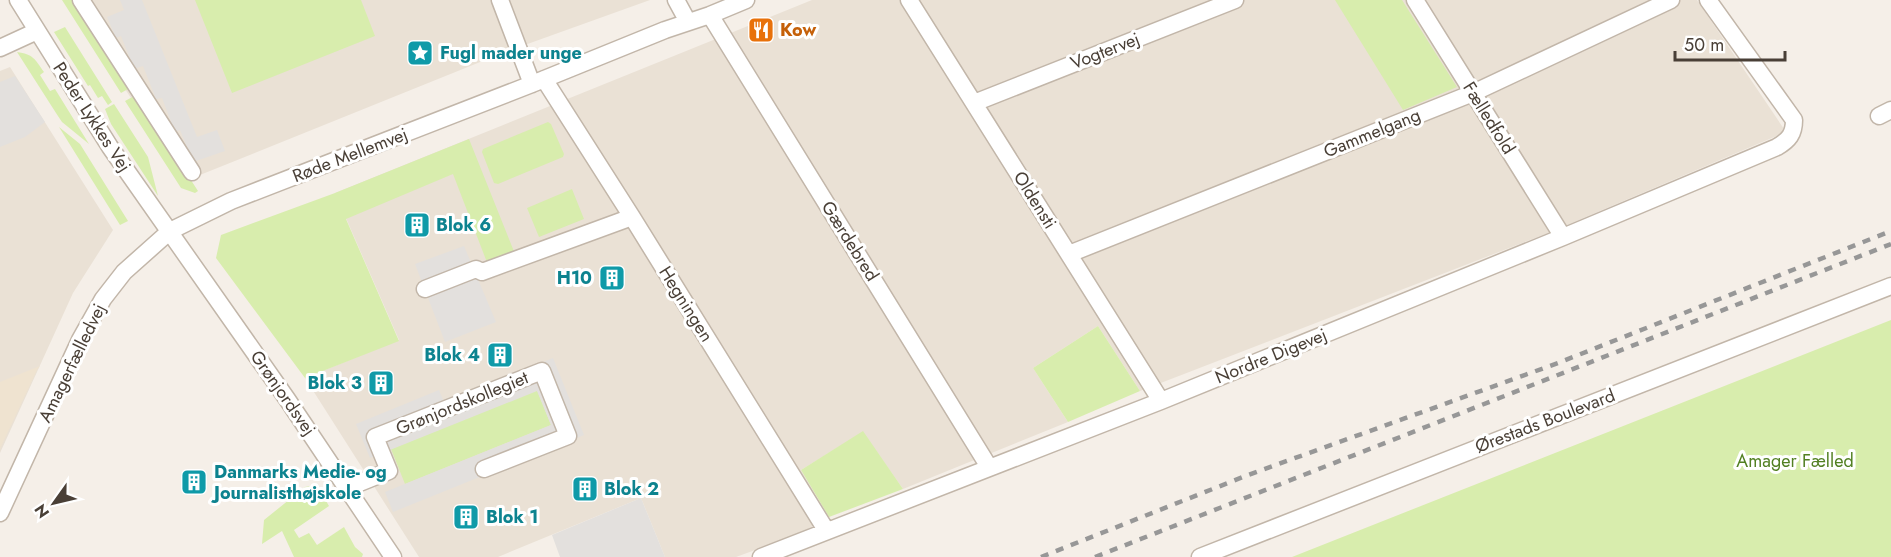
<svg xmlns="http://www.w3.org/2000/svg" width="1891" height="557" viewBox="0 0 1891 557" font-family="Jost,sans-serif">
	<rect width="100%" height="100%" fill="#f5efe8"/>
	<path fill="#eae1d5" d="M67,0h583l-145,52 -320,129z
		M812,0h885l89,132 -238,101 -408,158 -42,-65 -65,42 35,54 -165,67 -40,-57 -62,38 28,47 -30,17 -63,23h-71l-24,-59 -143,59h-79l-114,-179 94,-38 -64,-147z
		M10,67l103,163 -40,63 -73,160v-382z"/>
	<path fill="#efe3d0" d="M40,366l-3,4 -37,79v-67z"/>
	<path fill="#d8edad" d="M62,0h13l53,89 -7,4z
		M195,0h166l14,36 -143,57z
		M1335,0h67l55,87 -54,23z
		M65,27l47,75 -4,3 -6,-9 -4,2 -8,-13 -2,1 -34,-54z
		M17,52c16,2 18,7 27,20l-4,3 10,16 5,-2 34,55 -27,-22 -6,-9z
		M136,95l62,96 -3,2 -14,-5 -56,-87z
		M114,104l34,53 10,39 -47,-72 -6,-15z
		M548,122l3,2 13,30 -1,3 -65,27 -4,-1 -12,-31 1,-3z
		M59,127l21,17 48,77 -8,4z
		M469,139l46,115 -27,11 -35,-91 -107,45 53,122 -94,37 -89,-120 5,-23 114,-42z
		M572,189l12,30 -45,18 -12,-29z
		M1891,320v237h-599z
		M1098,326l42,65 -72,31 -35,-54z
		M537,390l14,35 -146,59 -14,-35z
		M863,431l40,58 -74,28 -28,-47z
		M317,485l12,21 -35,24 5,8 10,-5 8,12 27,-18 11,20 8,7 -1,3h-68l-12,-26 -20,13 2,-24 41,-33z"/>
	<path fill="#e3e0dd" d="M120,0h22l55,137 20,-7 8,21 -32,11 -13,-32 -5,2 -13,-34 -6,1 -13,-33 -9,3 -13,-33 -5,2 -9,-21 17,-7z
		M15,76l30,46 -20,15 -25,10v-65z
		M464,246l32,76 -51,20 -30,-78z
		M553,358l31,77 -191,77 -8,-20 166,-67 -14,-34 -167,67 -14,-34 83,-34 5,12z
		M641,498l24,59h-105l-8,-22z"/>
	<g fill="none" stroke-linecap="round" stroke-linejoin="round">
		<defs>
			<path id="minor" d="M18,0l92,147 177,252 106,158
				M81,0l111,172
				M500,0l32,84
				M676,0l12,22
				M909,0l252,401
				M1415,0l148,237
				M710,15l279,452
				M0,48l37,-17
				M544,79l88,138 194,313
				M974,103l261,-103
				M1879,116l12,-6
				M1069,254l404,-161 198,-93
				M425,289l51,-20 6,3 150,-55
				M347,488l42,-17 -14,-34 167,-66 26,65 -84,33
				M0,513l80,-173 23,-41 21,-27 46,-41 61,-30 301,-117 133,-54 45,-15 36,-15
				M761,557l400,-156 402,-164 214,-90c12,-7 17,-13 17,-27l-86,-120
				M1200,557l691,-271"/>
		</defs>
		<use href="#minor" stroke="#c2b6a9" stroke-width="19"/>
		<use href="#minor" stroke="#fff" stroke-width="16"/>
		<path stroke="#979797" stroke-width="4.5" stroke-dasharray="8 8" stroke-linecap="butt" d="M1041,557l207,-82 310,-112 333,-132
			M1095,557l796,-313"/>
	</g>
	<defs>
		<symbol id="restaurant-square" viewBox="-11 -11 22 22"><rect x="-9" y="-9" width="18" height="18" rx="4" fill="#e8710a" stroke="#fff"/><path d="M-5-6h1v4h1v-4h1v4h1v-4h1v5L-1.5 .5V6h-2V.5L-5-1ZM5-6V6H3V1.5H1.5Q1.5-4 5-6Z" fill="#fff"/></symbol>
		<symbol id="sight-square" viewBox="-11 -11 22 22"><rect x="-9" y="-9" width="18" height="18" rx="4" fill="#0f9aa8" stroke="#fff"/><path d="M0-6L1.8-2.2L6-1.7L2.9 1.2L3.7 5.4L0 3.3L-3.7 5.4L-2.9 1.2L-6-1.7L-1.8-2.2Z" fill="#fff"/></symbol>
		<symbol id="building-square" viewBox="-11 -11 22 22"><rect x="-9" y="-9" width="18" height="18" rx="4" fill="#0f9aa8" stroke="#fff"/><path d="M-4-6H4V6H1V3H-1V6H-4ZM-2.5-4.3h1.7v1.8h-1.7ZM.8-4.3h1.7v1.8H.8ZM-2.5-1h1.7V.8h-1.7ZM.8-1h1.7V.8H.8Z" fill="#fff"/></symbol>
	</defs>
	<g fill-rule="evenodd">
		<use href="#restaurant-square" x="746" y="15" width="30" height="30"/>
		<use href="#sight-square" x="405" y="38" width="30" height="30"/>
		<use href="#building-square" x="402" y="210" width="30" height="30"/>
		<use href="#building-square" x="597" y="263" width="30" height="30"/>
		<use href="#building-square" x="485" y="340" width="30" height="30"/>
		<use href="#building-square" x="366" y="368" width="30" height="30"/>
		<use href="#building-square" x="179" y="467" width="30" height="30"/>
		<use href="#building-square" x="570" y="474" width="30" height="30"/>
		<use href="#building-square" x="451" y="502" width="30" height="30"/>
	</g>
	<g text-anchor="middle" stroke-width="6" stroke-linejoin="round" paint-order="stroke">
		<g font-size="18" font-weight="bold" fill="#c56008" stroke="#fff" text-anchor="start">
			<text x="780" y="36">Kow</text>
		</g>
		<g font-size="18" fill="#493f36" stroke="#fff">
			<text transform="translate(1105 51) rotate(-21)" y="6">Vogtervej</text>
			<text transform="translate(92 117) rotate(57)" y="6">Peder Lykkes Vej</text>
			<text transform="translate(1489 118) rotate(58)" y="6">Fælledfold</text>
			<text transform="translate(1372 133) rotate(-22)" y="6">Gammelgang</text>
			<text transform="translate(350 155) rotate(-21)" y="6">Røde Mellemvej</text>
			<text transform="translate(1035 200) rotate(58)" y="6">Oldensti</text>
			<text transform="translate(850 241) rotate(58)" y="6">Gærdebred</text>
			<text transform="translate(686 304) rotate(58)" y="6">Hegningen</text>
			<text transform="translate(1271 356) rotate(-22)" y="6">Nordre Digevej</text>
			<text transform="translate(72 363) rotate(-64)" y="6">Amagerfælledvej</text>
			<text transform="translate(283 393) rotate(55)" y="6">Grønjordsvej</text>
			<text transform="translate(462 403) rotate(-22)" y="6">Grønjordskollegiet</text>
			<text transform="translate(1545 421) rotate(-21)" y="6">Ørestads Boulevard</text>
		</g>
		<g font-size="18" font-weight="bold" fill="#0d838f" stroke="#fff" text-anchor="start">
			<text x="440" y="59">Fugl mader unge</text>
			<text x="436" y="231">Blok 6</text>
			<text x="592" y="284" text-anchor="end">H10</text>
			<text x="480" y="361" text-anchor="end">Blok 4</text>
			<text x="362" y="389" text-anchor="end">Blok 3</text>
			<text x="214" y="478">Danmarks Medie- og<tspan x="214" dy="21">Journalisthøjskole</tspan></text>
			<text x="604" y="495">Blok 2</text>
			<text x="486" y="523">Blok 1</text>
		</g>
		<g font-size="18" fill="#528023" stroke="#fff">
			<text x="1795" y="467">Amager Fælled</text>
		</g>
	</g>
	<g transform="translate(54 503) rotate(236)" stroke="#ffffff" stroke-width="4.5" paint-order="stroke">
	<path d="M0-4.5L10 22L0 15L-10 22Z" fill="#493f36"/>
	<text y="-9" font-size="16" font-weight="bold" text-anchor="middle" fill="#493f36">N</text>
	</g>
	<path d="M1675 51v9h110v-9" fill="none" stroke="#493f36" stroke-width="3"/>
	<text x="1684" y="51" font-size="18" fill="#493f36" stroke="#ffffff" stroke-width="4.5" paint-order="stroke">50 m</text>
</svg>
